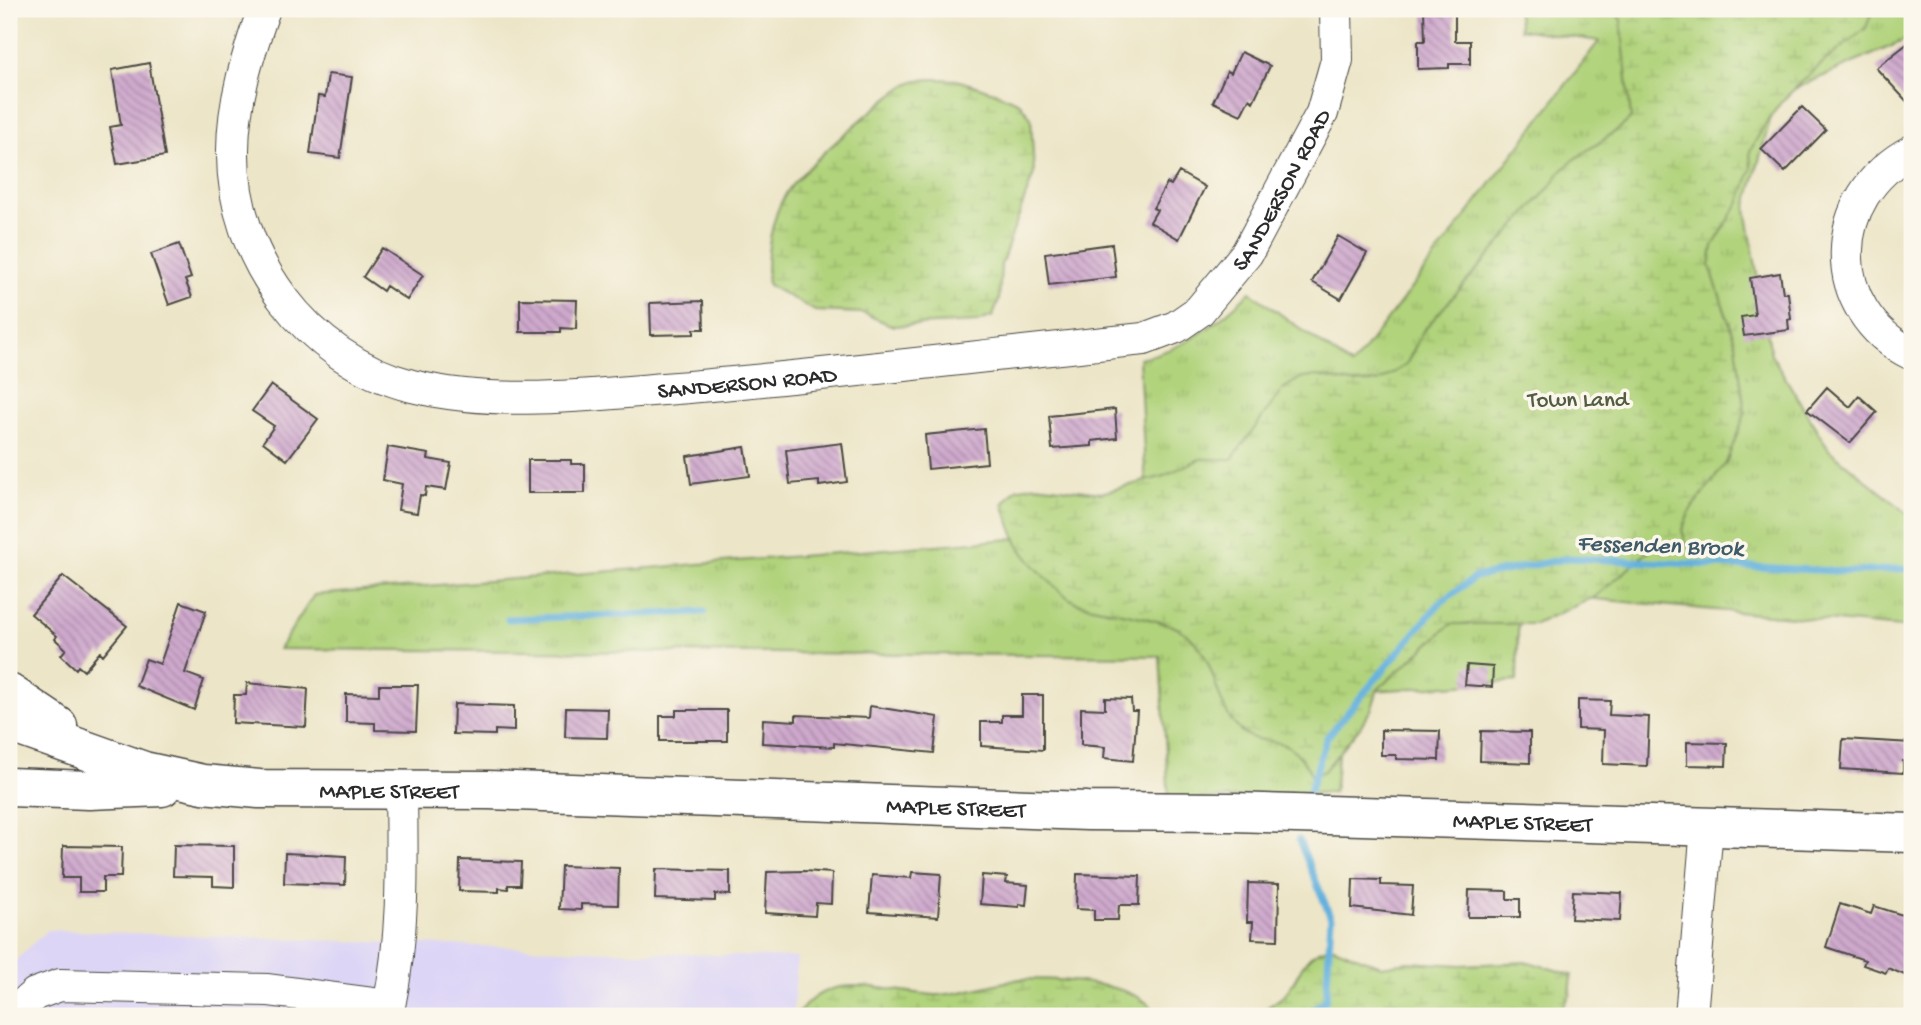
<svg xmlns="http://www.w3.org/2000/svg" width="1921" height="1025" viewBox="0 0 1921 1025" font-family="'Gochi Hand',sans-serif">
	<defs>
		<pattern id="grass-tufts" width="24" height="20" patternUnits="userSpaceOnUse" patternTransform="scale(1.75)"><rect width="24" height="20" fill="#b1d37b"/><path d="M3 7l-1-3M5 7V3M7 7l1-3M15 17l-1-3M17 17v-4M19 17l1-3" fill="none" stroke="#98b56a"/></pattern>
		<pattern id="wetland-marsh" width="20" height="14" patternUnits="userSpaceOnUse" patternTransform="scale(1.75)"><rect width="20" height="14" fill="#b1d37b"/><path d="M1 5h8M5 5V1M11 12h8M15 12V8" fill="none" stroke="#98b56a"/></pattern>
		<pattern id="building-back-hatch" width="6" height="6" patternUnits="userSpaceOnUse" patternTransform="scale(1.75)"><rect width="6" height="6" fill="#cfa9cd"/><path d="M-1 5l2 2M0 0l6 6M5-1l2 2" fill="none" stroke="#a88aa7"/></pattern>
	</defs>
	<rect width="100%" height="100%" fill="#fbf7ec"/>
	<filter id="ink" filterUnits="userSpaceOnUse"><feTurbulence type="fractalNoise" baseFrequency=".0143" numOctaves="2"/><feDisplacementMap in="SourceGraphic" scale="14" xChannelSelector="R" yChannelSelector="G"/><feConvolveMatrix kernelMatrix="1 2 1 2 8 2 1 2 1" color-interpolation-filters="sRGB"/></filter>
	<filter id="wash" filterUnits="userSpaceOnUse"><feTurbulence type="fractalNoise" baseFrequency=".00686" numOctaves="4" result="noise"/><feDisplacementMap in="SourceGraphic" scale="28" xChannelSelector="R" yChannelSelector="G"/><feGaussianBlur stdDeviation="1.57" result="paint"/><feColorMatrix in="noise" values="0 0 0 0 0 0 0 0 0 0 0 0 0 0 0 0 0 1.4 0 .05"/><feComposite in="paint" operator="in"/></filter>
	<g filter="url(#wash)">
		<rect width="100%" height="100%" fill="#ece5c7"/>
		<path fill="#ddd5f6" d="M47,930l750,28 -4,58h-784v-49z"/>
		<path fill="url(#grass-tufts)" stroke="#6e7f53" stroke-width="2" d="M1517,9h395v28l-136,60 -30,112 25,145 58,96 83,67v111l-393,-36 -2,89 -172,12 -11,99 -165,9 -9,-145 -881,-7 35,-54 834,-67 -9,-170c47,-8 77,-34 111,-66l102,74 247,-325 -79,-12z"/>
		<path fill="url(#wetland-marsh)" stroke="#6e7f53" stroke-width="2" d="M1589,9h284l-7,19 -51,41 -33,32 -18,25 -14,25 1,19 -11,31 -27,45 -3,20 26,78 9,70 -19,49 -36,48 -8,19 5,18 -19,-5 -13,3 -60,51 -60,27h-84l-73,65 -6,19 -12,19 -36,44 -12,5c-26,-54 -50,-21 -76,-50 -23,-26 -19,-65 -46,-89 -13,-13 -32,-15 -49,-20 -20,-5 -42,-7 -63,-14 -14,-4 -53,-45 -60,-59 -6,-13 -10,-27 -15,-40l13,-15 20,-4 65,8 63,-17 36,-17h32l51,-70 16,-10 18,-3 35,7 26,-1 28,-17 17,-34 131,-149c12,-25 56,-41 77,-64l-10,-98 -8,-11z
			M933,79l24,1 40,13 23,10 11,15 3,55 -33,92 -2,35 -6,16 -16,6 -84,4 -30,-13 -48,-2 -47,-26c-3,-28 3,-69 19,-93 14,-22 102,-99 125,-110 6,-3 14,-2 21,-3z
			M1334,947l47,19 28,-4 52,3 68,-3 43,13 -2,21 -14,20h-300c8,-7 19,-13 27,-20 20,-20 16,-45 51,-49z
			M1020,979c34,0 122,1 137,37h-360c32,-50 90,-23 138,-21 25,0 60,-12 85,-16z"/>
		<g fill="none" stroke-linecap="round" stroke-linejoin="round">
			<path stroke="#64b1dd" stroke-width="7" d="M508,619l196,-7
				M1309,793l18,-56 112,-133 36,-27 94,-19 287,14 56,-4
				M1299,840l32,78 -5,82 -22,16"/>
		</g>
		<g id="blocks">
			<path fill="url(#building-back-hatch)" d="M1424,9h31v32h15v23h-21v4l-31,1v-28h7z
				M1912,40v67l-36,-39z
				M1241,52l29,14 -17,36 -4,-3 -8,16 -28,-13 14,-31 4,2z
				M149,63l16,93 -48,8 -7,-37 11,-2 -9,-55z
				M328,74l24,3 -12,81 -30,-4 8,-58 7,1z
				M1802,107l24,23 -41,42 -24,-23z
				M1179,172l26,15 -26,52 -29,-17 7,-12 -4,-2 14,-25 4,2z
				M1338,236l29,17 -26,46 -29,-17z
				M179,244l12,34 -6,2 7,17 -23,8 -18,-51z
				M1112,244l4,33 -67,8 -4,-32z
				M382,248l41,27 -16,25 -21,-14 -3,5 -20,-14z
				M1780,273l3,20h5l3,26 -3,1 1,10 -45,6 -3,-19 14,-2 -5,-37z
				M520,299l57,1 -1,29 -15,-1v4h-41z
				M703,301l1,28h-10v5l-43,1 -1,-32z
				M271,385l47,34 -31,41 -24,-18 11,-16 -22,-15z
				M1827,387l23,20 9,-11 18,16 -27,31 -43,-33z
				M1115,409l2,29 -25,3v5l-40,3 -3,-33z
				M984,429l3,34 -59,6 -3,-34z
				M842,443l5,39 -28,4v-5l-29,3 -4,-34z
				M388,447l41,7 -1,5 23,4 -5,27 -20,-3 -1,9 -5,-1 -3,18 -19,-3 4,-26 -19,-4z
				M745,447l5,29 -59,8 -4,-28z
				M528,460h43v4h14v29h-57z
				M63,576l64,50 -24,29 -3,-3 -16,19 -6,-5 -2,3 -15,-14 5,-6 -11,-10 2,-3 -26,-22z
				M181,602l25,9 -21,62 19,7 -10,30 -58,-24 10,-27 14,5z
				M1467,665l26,2 -1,20 -27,-2z
				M247,683l61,6 -2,38 -73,-4 1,-28h12z
				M379,685h39l-2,46 -41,-1v-7l-29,-1v-28l33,1z
				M1022,695h21v55l-62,-4v-24h21v-7h20z
				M1105,698l26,1 1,12h5l-4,50 -29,-3 1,-11 -24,-2v-37l24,1z
				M1578,700l32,1 -1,14 40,2 -2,49 -44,-2 1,-34 -26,-1z
				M454,704l60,2v25l-19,-1v5l-42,-1z
				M870,706l68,11 -4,36 -100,-10v4l-72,-4 1,-24 33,2v-6l73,3z
				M566,708l42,1 -1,29 -42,-1z
				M676,710h51v31h-67v-25h16z
				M1381,730l59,1 -1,29 -43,-1v-4h-15z
				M1481,731l49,1v31l-50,-2z
				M1843,739l69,4v19l-9,-1v12l-62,-4z
				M1687,742l40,1 -1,23 -39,-1z
				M174,845l60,1v41l-21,-1v-9l-40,-1z
				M63,846l59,1 -1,30h-18v15h-24v-14h-17z
				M285,853l61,3 -1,29 -61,-2z
				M460,860l61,2 -1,23h-12v4l-9,-1v4l-40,-1z
				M561,866l58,2 -1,37 -37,-1v6l-22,-1z
				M656,869l74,2v24l-15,-1v7l-60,-2z
				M804,871l28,2 -1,31 -15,-1 -1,13 -50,-3 2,-41z
				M912,872l29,2 -3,43 -69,-5 3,-37 39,3z
				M1077,874l63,2 -1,29h-20l-1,15h-24v-10l-18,-1z
				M982,875l25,2 -1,6 22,2 -2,20 -7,-1v3l-39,-3z
				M1353,879l28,1v5l32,1 -2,29 -59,-7z
				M1248,883l31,1 -1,56 -26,-1 1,-17h-6z
				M1469,890l38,1v8h13v18h-52z
				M1573,891l49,2 -2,28 -49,-2z
				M1840,904l31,10 3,-8 38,12v60l-24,-10 -2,5 -23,-8 2,-5 -39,-13z"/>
		</g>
	</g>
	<g filter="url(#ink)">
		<use href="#blocks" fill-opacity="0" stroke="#484742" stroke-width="2"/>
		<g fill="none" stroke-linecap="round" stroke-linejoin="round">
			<defs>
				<g id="minor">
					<path id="s1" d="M264,9c-16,45 -31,93 -31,141 -2,107 75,210 179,236 85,21 178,9 264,2 157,-13 312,-33 468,-49l32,-12 23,-16 48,-58 75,-140 15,-53 -1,-51"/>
					<path d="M1912,151c-86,45 -88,160 0,203"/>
					<path d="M10,1016l25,-22 25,-9 208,5 121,16c15,-71 13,-142 12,-215"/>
					<path d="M1691,1016l16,-189"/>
				</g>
				<g id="major">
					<path d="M9,693l49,33"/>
					<path id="s2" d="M9,723l135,48 59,13 56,5 229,1 600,21 145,1 679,21"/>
					<path d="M9,787l80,3 73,-3"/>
				</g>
			</defs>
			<use href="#minor" stroke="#484742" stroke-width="34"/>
			<use href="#major" stroke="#484742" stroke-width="41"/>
			<use href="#minor" stroke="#fff" stroke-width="32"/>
			<use href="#major" stroke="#fff" stroke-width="38"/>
		</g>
	</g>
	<g text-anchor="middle" stroke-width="7" stroke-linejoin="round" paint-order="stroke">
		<g font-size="23" fill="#2b2b2b" stroke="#fbf7ec">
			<text dy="8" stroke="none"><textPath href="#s1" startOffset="1409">SANDERSON ROAD</textPath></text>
			<text dy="8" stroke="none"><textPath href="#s1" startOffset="800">SANDERSON ROAD</textPath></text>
			<text dy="8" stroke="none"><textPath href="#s2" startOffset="390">MAPLE STREET</textPath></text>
			<text dy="8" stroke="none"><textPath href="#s2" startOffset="957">MAPLE STREET</textPath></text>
			<text dy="8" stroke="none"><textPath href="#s2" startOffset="1524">MAPLE STREET</textPath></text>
		</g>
		<g font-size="23" fill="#535d43" stroke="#fbf7ec">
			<text x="1578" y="406">Town Land</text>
		</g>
		<g font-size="24" font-style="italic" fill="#3f5a69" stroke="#fbf7ec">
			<text transform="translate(1660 544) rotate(2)" y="8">Fessenden Brook</text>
		</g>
	</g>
	<rect width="1921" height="1025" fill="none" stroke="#fbf7ec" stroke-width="35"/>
</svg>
